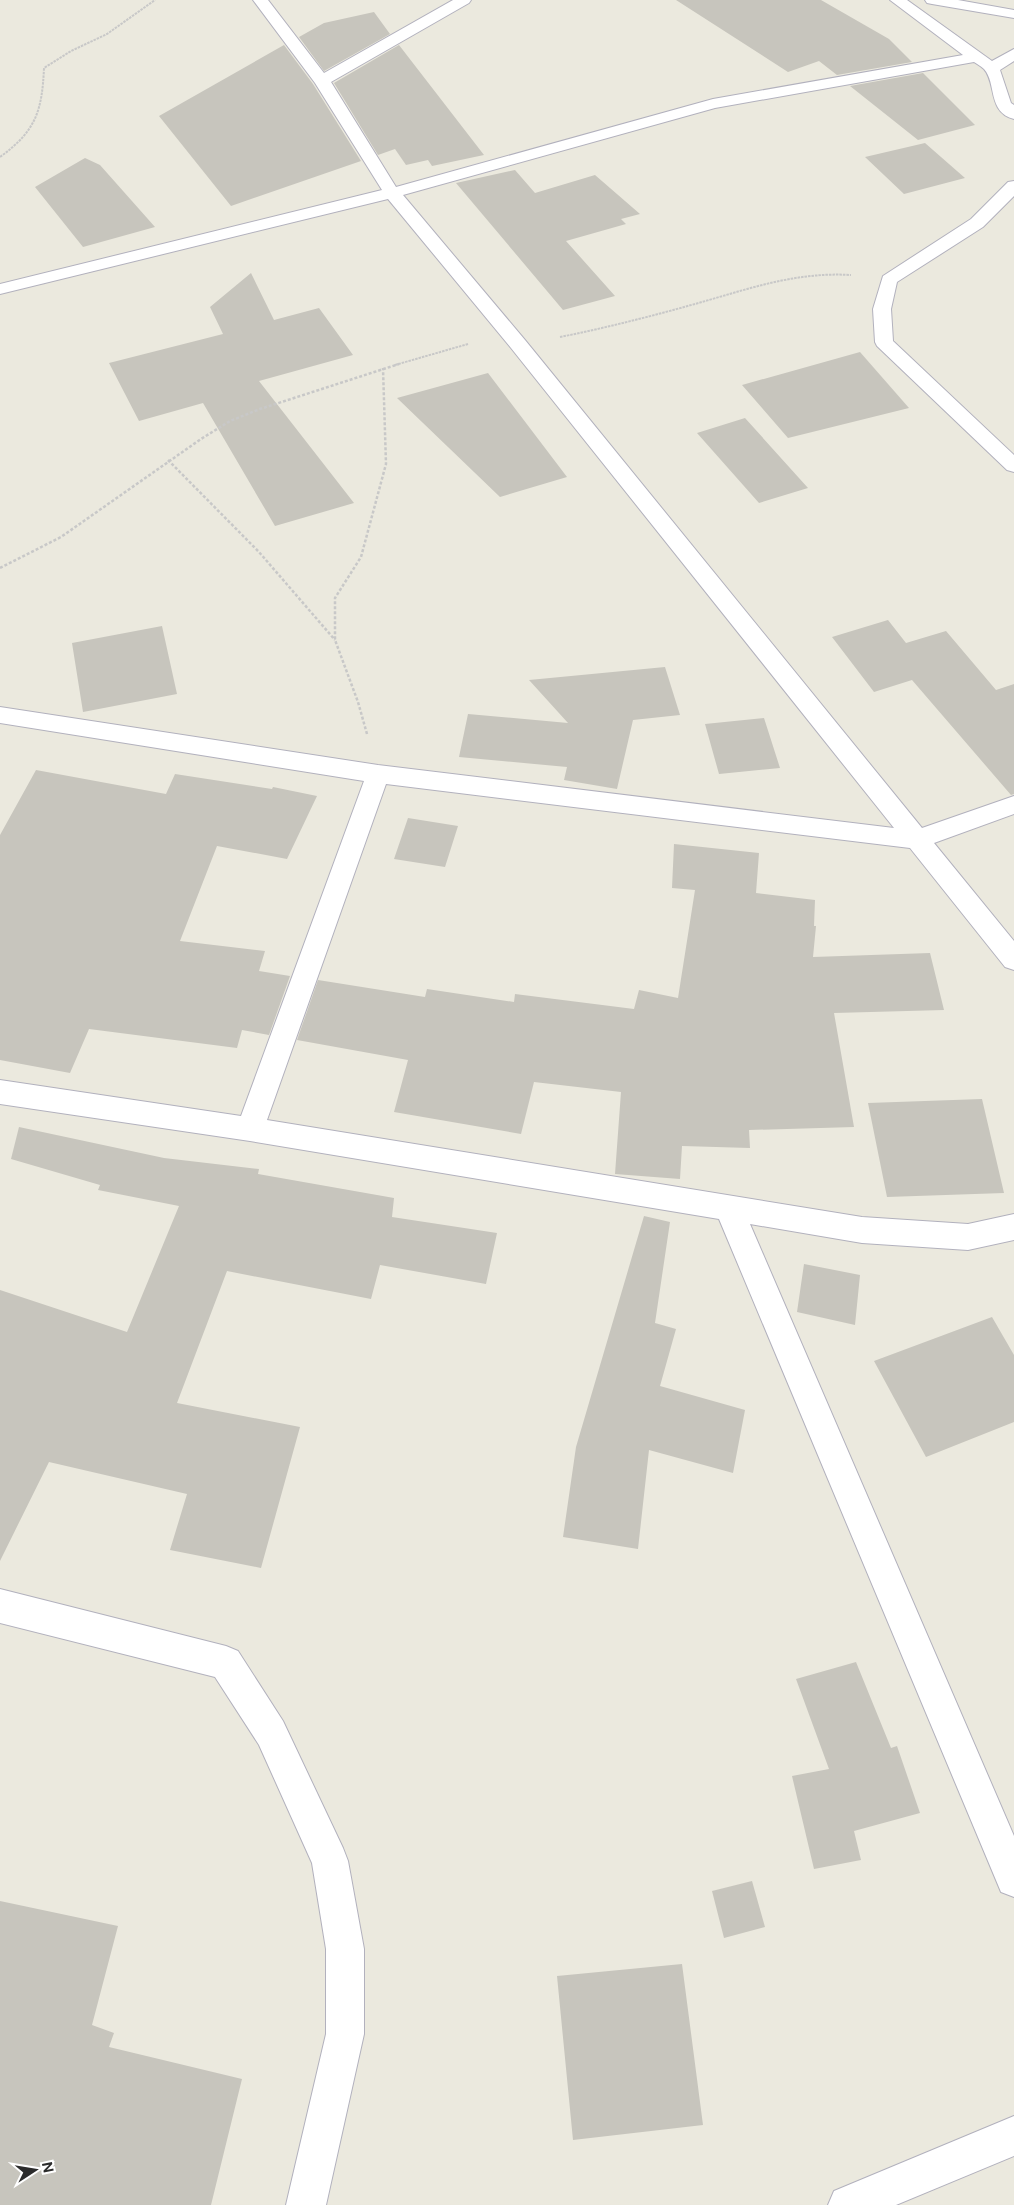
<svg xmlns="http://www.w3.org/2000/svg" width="1014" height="2205" viewBox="0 0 1014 2205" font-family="'Public Sans',sans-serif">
	<rect width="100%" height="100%" fill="#ebe9de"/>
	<path fill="#c7c5bd" d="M676,0h145l68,39 23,23 -75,13 -18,-14 -31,11z
		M374,12l16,22 -66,37 -25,-34 25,-14z
		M284,45l29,39 48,77 -130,45 -72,-90z
		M399,45l85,110 -52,11 -4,-6 -22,5 -11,-16 -17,6 -44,-72z
		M923,73l52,52 -57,15 -68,-54z
		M925,143l40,35 -61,16 -39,-37z
		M85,158l15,7 55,62 -72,20 -48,-60z
		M515,170l20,23 60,-18 45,39 -19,5 5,5 -60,17 49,55 -52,14 -107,-127z
		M251,273l23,47 45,-12 34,47 -94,26 95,122 -79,23 -72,-123 -64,18 -30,-58 114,-29 -13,-27z
		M860,352l49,56 -121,30 -46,-53z
		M488,373l79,104 -67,20 -103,-99z
		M745,418l63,70 -49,15 -62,-70z
		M888,620l18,23 40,-12 50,59 18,-6v110l-3,1 -99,-115 -38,12 -42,-55z
		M162,626l15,68 -94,18 -11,-69z
		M665,667l15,48 -47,5 -16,69 -53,-9 3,-13 -108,-10 9,-43 100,9 -39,-43z
		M764,718l16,50 -61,6 -14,-50z
		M36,770l130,24 9,-20 97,15 1,-2 44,9 -30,63 -70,-13 -37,95 85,10 -6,20 31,5 -21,59 -27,-5 -5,18 -148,-19 -19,44 -70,-13v-225z
		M408,818l50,8 -13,41 -51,-8z
		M674,844l85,9 -3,40 59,7 -1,26h2l-3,31 117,-4 14,57 -110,3 20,114 -105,3 1,18 -68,-2 -2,33 -65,-5 6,-82 -87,-10 -13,52 -127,-22 14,-52 -111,-20 21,-60 107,17 2,-8 87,13 1,-8 119,15 5,-19 39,8 17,-108 -23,-2z
		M982,1099l22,94 -117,4 -19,-94z
		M19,1127l145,31 95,11 -1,5 136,24 -2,19 105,16 -11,51 -106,-19 -9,34 -144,-28 -50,132 123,24 -39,141 -91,-18 17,-56 -138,-32 -49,99v-271l127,42 52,-126 -81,-16 2,-5 -89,-26z
		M644,1216l26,6 -15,101 21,6 -16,57 85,24 -12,63 -84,-23 -11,99 -75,-12 13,-90z
		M804,1264l56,11 -5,50 -58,-13z
		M992,1317l22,38v67l-88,35 -52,-96z
		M856,1662l35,86 6,-2 23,67 -66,18 7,29 -47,9 -22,-93 37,-7 -33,-90z
		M752,1881l13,46 -41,11 -12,-47z
		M0,1901l118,25 -26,99 22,8 -5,14 133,32 -31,126h-211z
		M682,1964l21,161 -130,15 -16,-164z"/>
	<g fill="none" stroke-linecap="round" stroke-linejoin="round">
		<defs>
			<path id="street" d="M253,0h15l56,73 129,-73h18l-2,3 -138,79 65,105 317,-88 250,-44 -73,-55h17l85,61 22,-12v12l-14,9 11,33 3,2v14c-27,-7 -17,-36 -30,-50 -3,-3 -7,-5 -10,-7l-259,46 -312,87 122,145 397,488 92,-32v18l-80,29 80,98v29l-9,-3 -95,-119 -524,-64 -119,336 595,97 106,7 46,-10v26l-46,10 -106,-7 -112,-19 264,612v61l-13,-5 -282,-673 -469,-78 -250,-37v-24l241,36 123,-335 -364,-58v-16l378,58 516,63 -383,-480 -123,-149 -388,95v-10l382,-94 -67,-107z
				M925,0h33l56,10v8l-82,-14 -5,-1z
				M1014,181v15l-31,31 -86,55 -6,27 2,32 121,114v17l-7,-2 -130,-124 -2,-4 -2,-33 10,-33 88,-57 37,-37z
				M0,1589l226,57 12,5 45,70 60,127 5,13 16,88v85l-38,171h-40l40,-171v-85l-14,-86 -53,-118 -44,-68 -215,-54z
				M1014,2116v40l-118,49h-68l6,-14z"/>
		</defs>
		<use href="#street" stroke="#b2b1bd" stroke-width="2"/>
		<path stroke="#c8c8c8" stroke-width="2" stroke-dasharray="2.5 1" stroke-linecap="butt" d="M0,157c36,-26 42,-46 44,-89l27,-17 36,-17 48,-34
			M560,337c50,-10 100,-23 149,-37 48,-14 91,-28 142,-25
			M395,365l73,-21"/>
		<path stroke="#c8c8c8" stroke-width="2.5" stroke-dasharray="3 2" stroke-linecap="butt" d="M168,460l91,92 76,88
			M0,568l61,-31 140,-98 29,-18 30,-12 139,-45
			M367,734l-9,-32 -23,-62v-42l26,-41 25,-93 -3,-96"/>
		<use href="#street" fill="#fff" fill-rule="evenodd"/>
	</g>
	<g transform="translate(35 2170) rotate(78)" stroke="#ffffff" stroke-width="4" paint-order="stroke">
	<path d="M0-4L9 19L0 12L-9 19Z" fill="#2b2b2b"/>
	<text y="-8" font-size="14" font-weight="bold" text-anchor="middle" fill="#2b2b2b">N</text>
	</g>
</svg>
